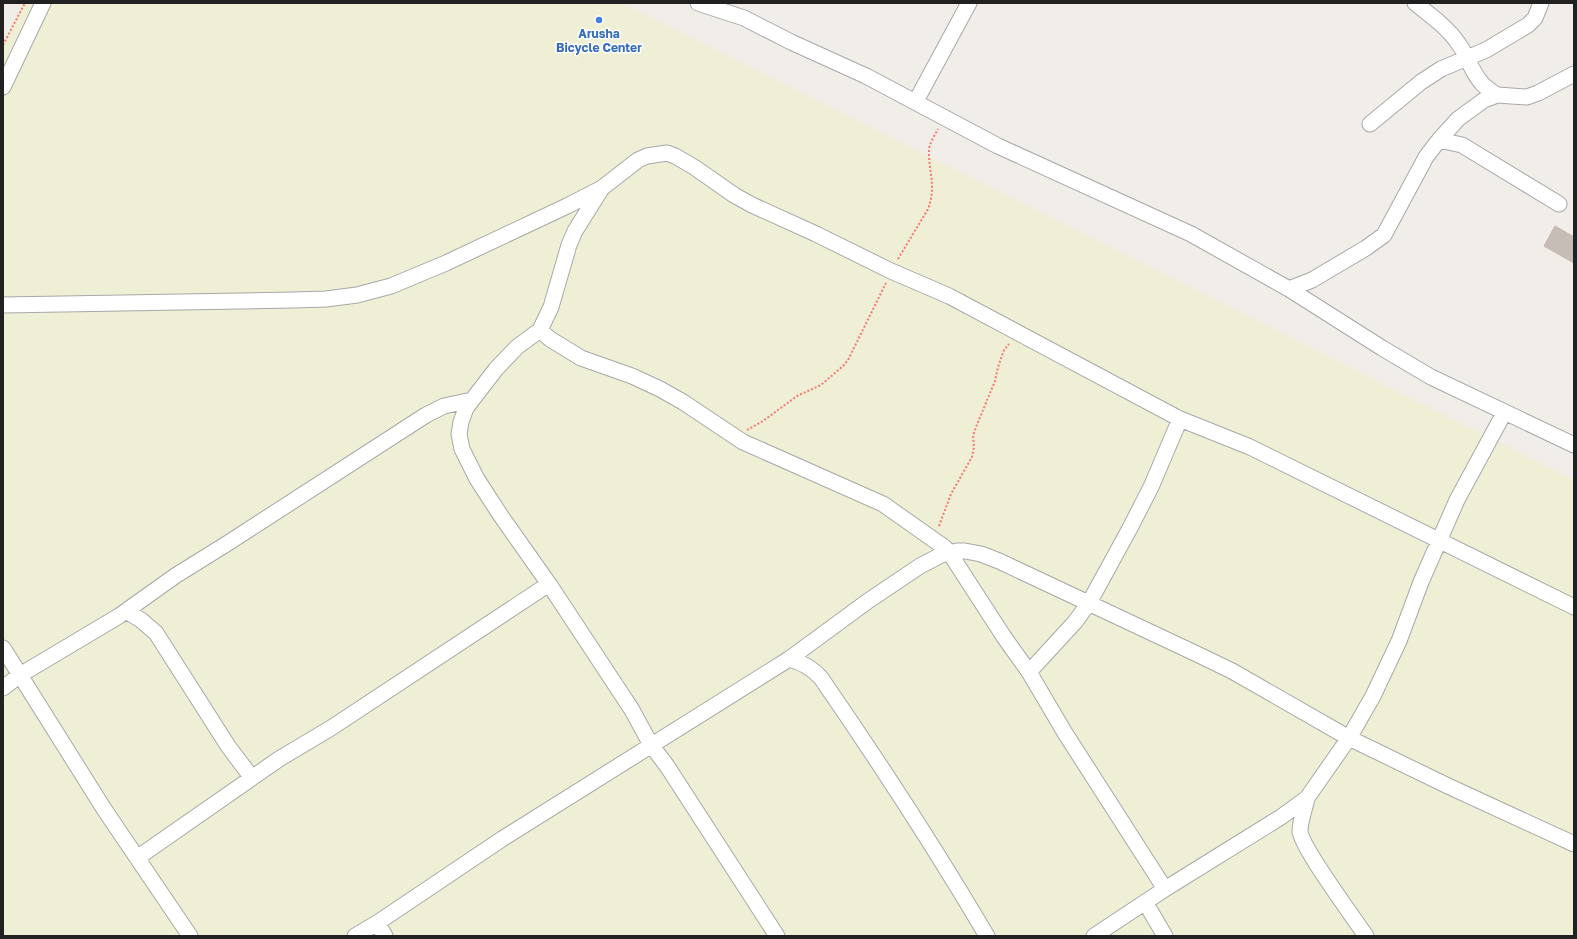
<svg xmlns="http://www.w3.org/2000/svg" width="1577" height="939" viewBox="0 0 1577 939" font-family="'Golos Text',sans-serif">
	<rect width="100%" height="100%" fill="#f1ede8"/>
	<path fill="#eeefd4" d="M23,3h599l952,477v456h-1571v-892z"/>
	<path fill="#c6bdb7" stroke="#c2b4aa" d="M1555,226l19,11v26l-30,-17z"/>
	<g fill="none" stroke-linecap="round" stroke-linejoin="round">
		<defs>
			<path id="street" d="M698,3l46,15 47,24 75,34 132,70 193,88 98,55 93,59 49,29 143,68
				M1415,3c15,12 32,24 43,40 9,12 13,27 22,38 4,6 11,10 17,14
				M3,87l40,-84
				M916,101l53,-98
				M1370,124l51,-42 20,-13 45,-19 42,-25 7,-7 6,-15
				M1439,140l23,5 97,59
				M602,188l-27,43 -6,14 -18,62 -11,23 -23,17 -21,22 -30,39 -5,14 -2,12 3,15 15,30 24,37 48,68 83,126 19,35 16,21 110,170
				M1289,289l23,-9 54,-32 18,-13 42,-78 13,-17 19,-21 15,-11 11,-8 13,-5 30,2 11,-4 36,-19
				M3,305l290,-5 33,-1 31,-4 34,-9 55,-23 121,-57 35,-18 36,-28 9,-4 20,-3 8,3 19,11 40,28 18,10 64,29 75,37 58,25 231,123 70,28 324,160
				M540,330l10,9 31,19 51,18 28,13 23,13 60,40 140,62 61,43 5,5 55,85 25,35 36,61 100,156
				M126,611l15,9 15,13 72,113 24,32
				M3,648l101,161 86,127
				M789,659c13,4 22,8 32,19 58,84 114,170 166,258
				M1029,672l46,-50 14,-19 41,-75 21,-41 29,-68
				M3,688l17,-13 99,-59 56,-40 53,-33 198,-128 18,-9 28,-6
				M1307,798c-2,11 -7,23 -7,33 1,16 54,87 66,105
				M137,858l142,-99 52,-31 218,-144
				M1145,902l20,34
				M377,923l8,13
				M355,936l22,-13 125,-84 287,-180 79,-58 52,-35 21,-11 16,-4h8l16,3 18,7 200,94 33,16 117,67 99,48 126,58
				M1094,936l71,-47 116,-72 26,-19 42,-60 24,-42 26,-55 22,-59 36,-82 47,-87"/>
		</defs>
		<use href="#street" stroke="#a8a8a8" stroke-width="17"/>
		<path stroke="#f67a73" stroke-width="2" stroke-dasharray="2 2" stroke-linecap="butt" d="M3,45l22,-42
			M898,259l30,-50c9,-24 0,-37 1,-60 1,-7 6,-14 9,-20
			M747,430l16,-9 34,-25 24,-11 22,-19 5,-6 38,-77
			M939,526l12,-32 21,-37 2,-10 -1,-11 3,-9 19,-46 3,-14 6,-17 5,-6"/>
		<use href="#street" stroke="#fff" stroke-width="15"/>
	</g>
	<circle fill="#3f7fe0" stroke="#fff" stroke-width="1.5" cx="599" cy="20" r="4"/>
	<g text-anchor="middle" stroke-width="3" stroke-linejoin="round" paint-order="stroke">
		<g font-size="12" font-weight="bold" fill="#366cbe" stroke="#fff">
			<text x="599" y="38">Arusha<tspan x="599" dy="14">Bicycle Center</tspan></text>
		</g>
	</g>
	<rect width="1577" height="939" fill="none" stroke="#212121" stroke-width="8"/>
</svg>
